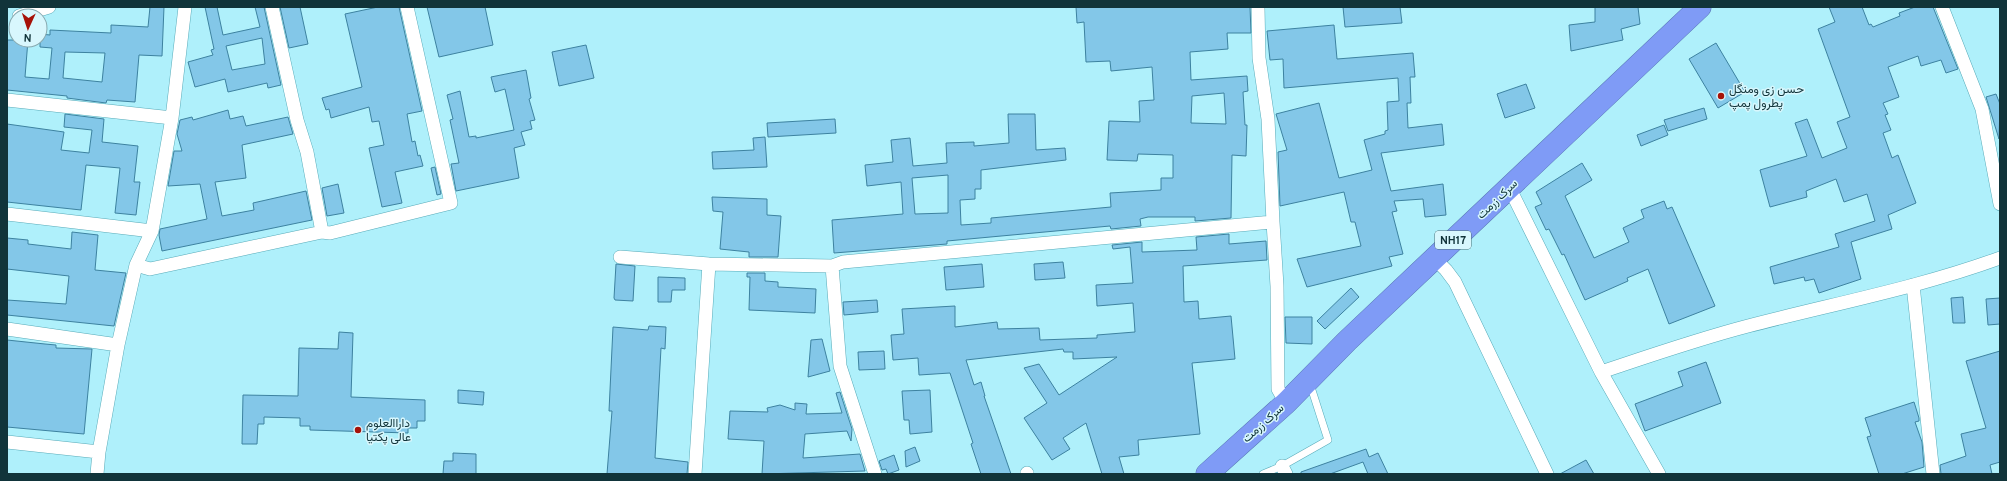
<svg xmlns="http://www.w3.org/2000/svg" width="2007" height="481" viewBox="0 0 2007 481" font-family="Overpass,Vazirmatn,sans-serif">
	<rect width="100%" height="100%" fill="#aff0fb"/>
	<path fill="#83c7e8" stroke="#3d82a0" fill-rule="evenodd" d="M150,7h14l-2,49 -23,-1 -4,47 -28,-2 -1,3 -39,-5v-2l-60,-6v-50h21l-3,37 24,2 3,-31 -12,-1v-13l10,1v-5l61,3v-8l37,2zM65,52l40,1 -3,29 -39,-4z
		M205,7h12l6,28 37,-8 -5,-20h9l17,78 -13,3 -1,-5 -39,9 -3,-13 -30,8 -7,-25 25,-7 -2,-5 3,-1zM262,38l3,26 -33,6 -6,-24z
		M280,7h20l8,37 -19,4z
		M378,7h21l23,104 -15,3 5,28 3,-1 3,15 2,-1 3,11 -28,6 7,31 -20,4 -13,-59 15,-3 -5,-24 -7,1 -3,-15 -38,11 -2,-9 -3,1 -4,-12 40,-11 -17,-73z
		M427,7h58l8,38 -54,12z
		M1076,7h174l1,26h-24l1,16 -38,3 1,28 56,-4 1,15 -5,1 2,33h2l-1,31 -14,-1 -1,63 -36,3v-4h-47l-8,2 1,7 -30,3 -1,-3 -163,15v3l-113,9 -2,-33 71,-6 -2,-32 -34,4 -2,-21 28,-3 -2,-22 19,-2 3,28 34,-3 -1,-20 28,-1v4l35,-3 -1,-29h27l1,36 29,-2 1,12 -85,10v19h-6v10l-15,1 1,25 30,-2v-5l120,-11 -1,-14 51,-3v-12h12v-23l-35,-1 -1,7 -30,-1 2,-39 31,1 -1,-21 15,-1 -2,-33 -41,4 -1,-10 -24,1 -2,-40 -7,1zM1224,93l2,31 -35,-1 1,-27zM948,175v38l-33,1 -3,-36z
		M1343,7h57l2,16 -57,4z
		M1595,7h43l2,17 -19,5 2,11 -52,11 -2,-26 26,-3z
		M1829,7h33l7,18 2,-1 2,3 27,-11 -1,-3 16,-6h18l25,62 -12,4 -5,-13 -20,6 -3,-10 -30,11 11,30 -16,6 5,11 -3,1 6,15 -8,3 9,25 6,-3 18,48 -28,12 4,14 -41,13 10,37 -42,14 -5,-14 -9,2 -1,-4 -30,7 -4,-17 69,-20 -4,-13 40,-13 -8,-27 -23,8 -8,-23 -30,12 1,6 -37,10 -10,-37 47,-14 -12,-33 12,-4 15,39 25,-10 -10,-26 13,-5 -32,-88 17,-7z
		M1334,25l3,34 76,-6 2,24h-5l1,26h-4l1,25 34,-4 2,21 -63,8 10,38 52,-7 3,31 -21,2 -2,-18 -29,2 3,10 -5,1 11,42 -14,3 3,9 -85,21 -10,-28 64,-13 -6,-24h-4l-7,-30 -64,14 -2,-54 9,-2 -11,-36 43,-11 20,75 33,-8 -8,-30 21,-6v-3l3,-1 -1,-28 12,-1 -1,-23 -114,10 -1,-29 -13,1 -3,-29z
		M1716,43l29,49 -27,16 -29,-49z
		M586,45l8,33 -35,8 -7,-34z
		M526,70l5,28 -2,1 6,21 -5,1 2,8 -11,3 4,13 -11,3 5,30 -63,13 -5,-27 8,-1 -9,-43 3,-1 -6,-24 13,-4 9,46 7,-1v2l38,-8 -9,-41 -10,3 -4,-15z
		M1526,84l9,24 -30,10 -8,-24z
		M1996,94l4,10 -1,35 -13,-42z
		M1704,108l3,11 -39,12 -4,-11z
		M228,110l2,9 13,-3 3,10 42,-9 5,17 -51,11 4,33 -31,4 7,34 32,-6 -1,-7 53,-12 6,29 -150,31 -3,-16 1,-6 47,-10 -7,-35 -32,2 6,-35h8l-5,-17 3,-14 12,-3 1,3z
		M65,114l39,5 -2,23 36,4 -4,36h6l-4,33 -21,-2 5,-45 -34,-3 -5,45 -74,-8v-78l57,8 -3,18 28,3 3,-23 -28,-3z
		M835,119l1,14 -68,4 -1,-14z
		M1664,125l4,10 -27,11 -4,-11z
		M765,137l2,30 -54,2 -1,-17 42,-2 -1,-12z
		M1582,163l10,17 -27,16 29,62 35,-16 -6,-14 21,-10 -3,-8 23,-9 3,8 5,-2 43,99 -46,18 -21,-55 -21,9 1,3 -43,19 -21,-46 -2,1 -13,-26 -3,1 -11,-23 7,-3 -6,-12z
		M435,167l6,27 -4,1 -6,-27z
		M338,184l6,29 -17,3 -5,-28z
		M712,197l55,2v16l14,1 -3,41h-29v-5l-29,-3 3,-37 -10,-1z
		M72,232l26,3 -3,35 31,3 -12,53 -107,-11v-15l59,4 3,-28 -62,-7v-31l21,2v4l43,5z
		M1229,234v10l37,-3 1,19 -84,6 1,36 14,-1 1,18 32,-3 4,43 -43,4 8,71 -62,6 1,15 -20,2 5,17h-22l-16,-51 -23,15 7,11 -18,11 -28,-42 23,-15 -23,-35 15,-4 20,31 58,-38 -44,2v-7h-9l-1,-3 -97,11 8,25 7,-3 4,14h-1l27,78h-30l-10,-30 2,-1 -23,-70 -31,2 -1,-17 -25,2 -2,-25 13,-1 -2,-25 53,-3v21l42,-5 1,7 41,-1 1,12 57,-2v-3l38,-3 -2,-29 -36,3 -1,-21 37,-2 -3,-36 -17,2 -1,-4 30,-3v10l55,-2 -1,-13z
		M1063,262l2,16 -30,2 -1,-16z
		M616,264l19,2 -2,35 -18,-1 -1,-2z
		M982,264l2,23 -38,3 -2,-23z
		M747,273h18v8l13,1v5l38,2 -1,24 -66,-3 1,-33h-3z
		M658,277l27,1v12h-13l-1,12h-13z
		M1351,288l8,9 -34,32 -8,-8z
		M1963,297l2,26h-12l-2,-25z
		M2000,298v26l-12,1 -2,-26z
		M877,300l1,12 -34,3 -1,-13z
		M1285,317h27v27l-26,-1z
		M649,326l17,1 -1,22 -4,-1 -6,110 33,4 -1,12h-80l5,-63h-3l4,-84 35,3z
		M339,332l14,1 -2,64 74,3v21h-8v7h-9v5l-98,-3v-4h-10v-8l-36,-1v7h-6l-1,20h-15l1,-49 55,1 1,-48 39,1z
		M822,339l8,32 -22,6 3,-37z
		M7,340l38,4 11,1v3l36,1 -8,85 -77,-7z
		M884,351l1,18 -26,1 -1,-18z
		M2000,351v111l-10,3 2,9h-51l-1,-9 26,-9 -5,-22 25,-6 -20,-67z
		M1706,362l15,41 -76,28 -10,-27 48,-18 -5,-14z
		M458,390l26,2 -1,13 -25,-2z
		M930,390l2,42 -22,2 -1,-14h-5l-2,-29z
		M840,392l12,37 -1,12 -4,-10 -42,3 -2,24 57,-4 5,17 -103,3 2,-33 -36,-2 2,-28 38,1 -1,-4 13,-3 15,5v-7l12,1 -1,10 36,-1 -6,-20z
		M1914,402l5,16v3l-4,1 7,20 2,25 -22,7h-23l-12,-37 4,-1 -6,-18z
		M915,447l5,14 -14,6 -1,-16z
		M1366,449l3,8 9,-4 10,21h-20l-5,-12 -33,12h-29v-2z
		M453,453l23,1v20h-33l1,-13h9z
		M894,455l5,15 -11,4 -2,-5 -4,1 -3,-9z
		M1586,460l8,14h-34z"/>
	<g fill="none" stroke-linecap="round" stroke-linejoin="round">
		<defs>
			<path id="lane" d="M1263,474l19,-8 46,-26 -18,-56"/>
			<path id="street" d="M272,7l25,113 10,32 15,80 8,1 121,-30 -44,-196
				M1258,7l1,51 9,61 5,103 4,64 1,103 8,14
				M1942,7l40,102 18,95
				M19,16l30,-9
				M7,100l165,18
				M1509,187l92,185 58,102
				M7,214l145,17
				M620,257l89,7 123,2 11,-4 430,-40
				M1434,258l12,12 9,12 92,192
				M136,265l14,4 172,-37
				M832,266l8,100 35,108
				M1913,285l20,189
				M7,329l111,16
				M1601,372c48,-16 97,-33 147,-46 84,-22 170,-38 252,-68
				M7,442l92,10
				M1282,466l4,8
				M1027,473v1
				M97,474l2,-22 19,-107 18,-80 16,-34 20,-113 13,-111
				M695,474l14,-210"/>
			<path id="highway" d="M1207,474l79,-71 61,-62 353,-334"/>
		</defs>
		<use href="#lane" stroke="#58abb9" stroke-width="8"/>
		<use href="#street" stroke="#58abb9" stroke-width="14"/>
		<use href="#highway" stroke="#5877b4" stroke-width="23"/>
		<use href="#lane" stroke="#fff" stroke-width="7"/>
		<use href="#street" stroke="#fff" stroke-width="13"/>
		<use href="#highway" stroke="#7f9bf6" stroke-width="22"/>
	</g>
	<g fill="#a61209" stroke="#d8f7fd" stroke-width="1.5">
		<circle cx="1721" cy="96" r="4"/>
		<circle cx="358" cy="430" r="4"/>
	</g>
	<g text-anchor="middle" stroke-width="3" stroke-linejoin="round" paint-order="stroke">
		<rect fill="#d8f7fd" stroke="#4d6e74" stroke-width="1" x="1435" y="231" width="36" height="18" rx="3"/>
		<g font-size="11" font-weight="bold" fill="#11343a">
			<text x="1453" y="244">NH17</text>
		</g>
		<g font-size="12" fill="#11343a" stroke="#d8f7fd" text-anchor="start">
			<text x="1729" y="93">حسن زی ومنگل<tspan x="1729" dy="14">پطرول پمپ</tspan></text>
			<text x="366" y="427">داراالعلوم<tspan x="366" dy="14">عالی پکتیا</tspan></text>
		</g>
		<g font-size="12" fill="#11343a" stroke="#d8f7fd">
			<text transform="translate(1497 199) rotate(-44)" y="4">سرک زرمت</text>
			<text transform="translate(1263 423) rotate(-42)" y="4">سرک زرمت</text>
		</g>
	</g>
	<rect width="2007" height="481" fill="none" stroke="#11343a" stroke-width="16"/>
	<g transform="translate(28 28) rotate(183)"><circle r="19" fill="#d8f7fd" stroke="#88a9af"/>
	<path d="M0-3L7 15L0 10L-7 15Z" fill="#a61209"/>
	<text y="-6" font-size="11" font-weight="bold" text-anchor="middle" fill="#11343a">N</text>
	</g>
</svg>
